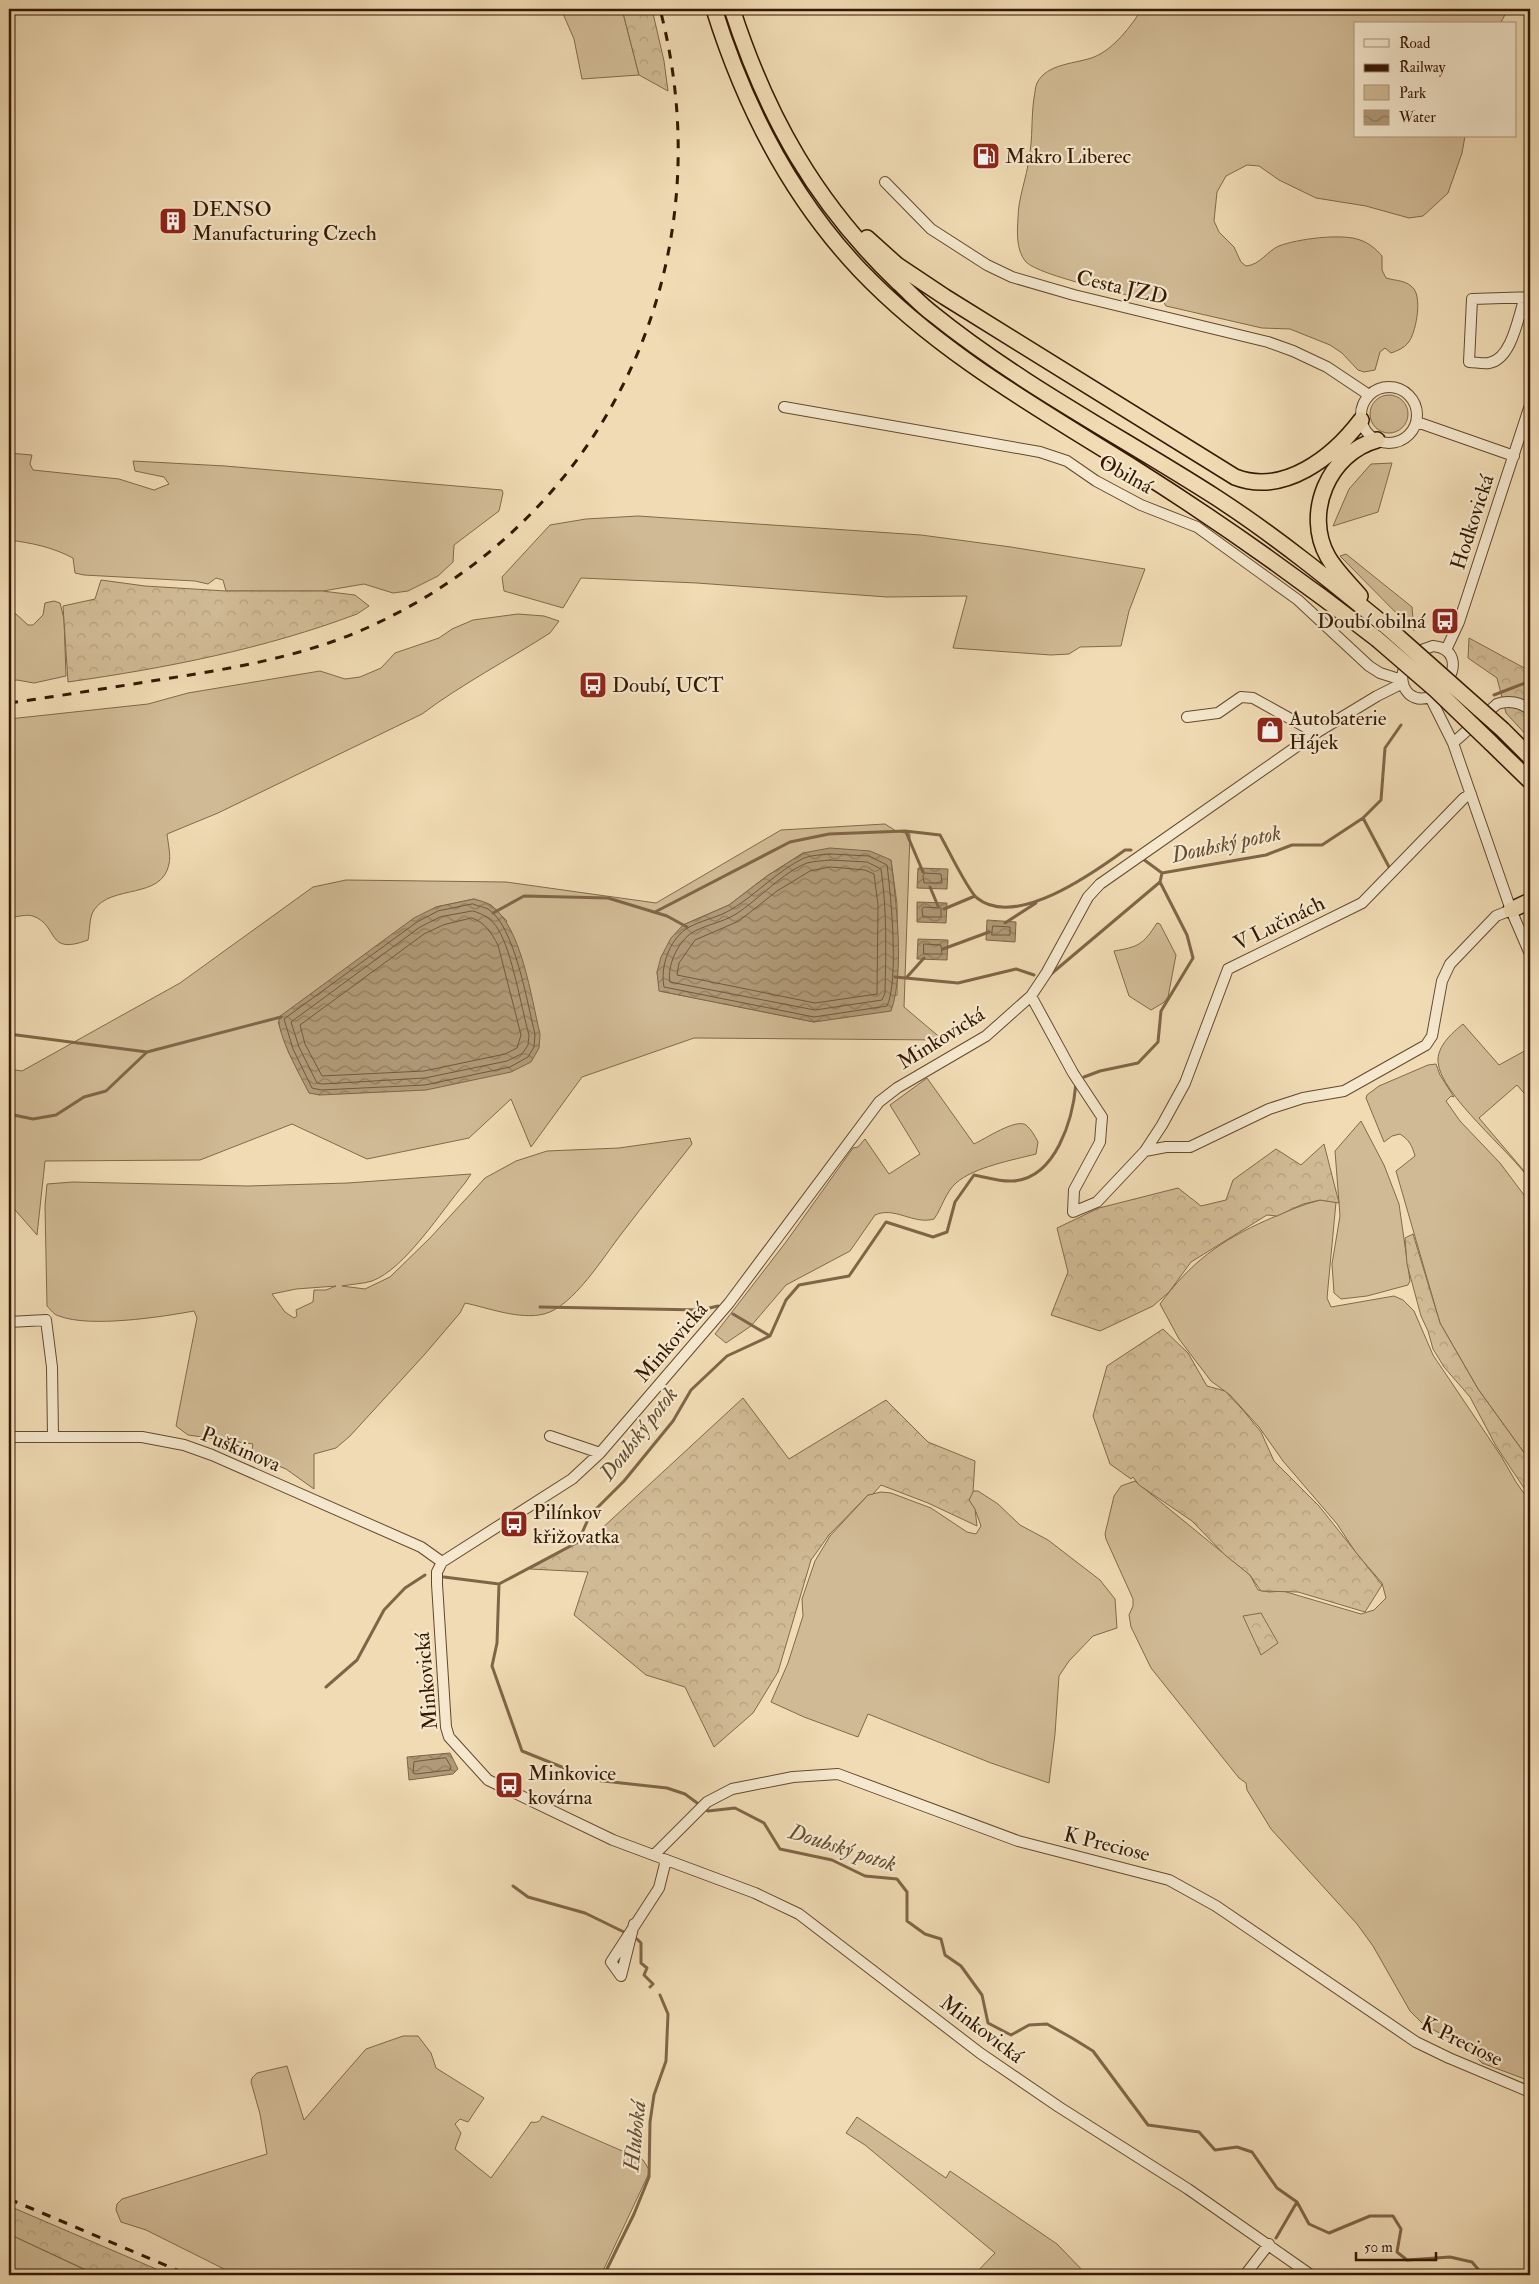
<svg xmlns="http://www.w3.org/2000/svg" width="1539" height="2284" viewBox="0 0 1539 2284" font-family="'IM FELL Double Pica',serif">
	<defs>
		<pattern id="forest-crowns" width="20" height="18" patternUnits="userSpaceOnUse" patternTransform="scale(1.25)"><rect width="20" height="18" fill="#d0ba95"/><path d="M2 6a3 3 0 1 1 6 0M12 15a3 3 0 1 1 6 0" fill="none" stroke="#b39f7f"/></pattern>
		<pattern id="water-waves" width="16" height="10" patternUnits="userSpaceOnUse" patternTransform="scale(1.25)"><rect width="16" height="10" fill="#b09977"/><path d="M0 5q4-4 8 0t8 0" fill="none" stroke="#907c5f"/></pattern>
	</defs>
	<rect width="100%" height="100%" fill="#f0dbb4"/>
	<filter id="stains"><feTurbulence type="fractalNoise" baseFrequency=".004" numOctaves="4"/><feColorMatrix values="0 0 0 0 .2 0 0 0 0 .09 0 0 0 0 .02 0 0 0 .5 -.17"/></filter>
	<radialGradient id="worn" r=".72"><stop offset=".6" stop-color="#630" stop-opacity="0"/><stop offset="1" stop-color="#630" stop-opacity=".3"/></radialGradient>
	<path fill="#d0ba95" stroke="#82694a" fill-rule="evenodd" d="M561,9h61l17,66 -57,4 -8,-40z
		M1142,9h366l-8,15h-145v112h110l-3,17 -14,40 -25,23 -14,2 -43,-12 -50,-8 -37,-18 -20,-14 -12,-1 -21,11 -9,16 -3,29 5,11 15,15 7,15 5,4c14,-1 21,-15 33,-20 18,-7 63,-13 81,-6 9,3 16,9 22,16v14l4,8c10,3 21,2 28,11 8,11 2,44 -6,54 -4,5 -11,8 -17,10l-6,-5 -5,4 -5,18 -11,2 -6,-2 -16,-17 -12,-8 -40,-16 -28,-1 -96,-22 -3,-5h-11c-24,-6 -112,-25 -126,-39 -10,-11 -9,-31 -8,-44 0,-20 9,-41 11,-60 4,-20 2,-40 5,-60 1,-4 1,-11 3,-15 10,-20 39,-19 57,-26 20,-8 37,-31 48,-48z
		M1370 414a19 19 0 1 1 38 0a19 19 0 1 1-38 0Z
		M9,453l23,2 -2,9 3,6 86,9 35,11 15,-6 -5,-7 -29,-6 -2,-10 92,5 277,24 1,3 -4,18 -45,34 -1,17 -15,14 -30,15 -15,2 -29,-9 -41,7h-97l-3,-11 -7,-2 -8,6 -13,-3 -111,-6 -9,-2 -2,-15c-21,-11 -41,-15 -64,-18z
		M1392,463l-14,49 -45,14 16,-37 22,-25z
		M638,516l283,19 90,12 134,22 -16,42 -8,35 -41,1 -11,7 -18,1 -98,-7 14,-52 -80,1 -190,-14 -116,-5 -18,30 -59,-17 -2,-14 48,-52 36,-6z
		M1346,554l66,53 2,24 -74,-75z
		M54,601l6,2 4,16 2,57 -32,7 -17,-3 -8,1v-68l7,1 12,11h5l10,-10 2,-12z
		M518,614l26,2 15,5 -9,12c-42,27 -88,51 -128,81l-204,99 -51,21c1,9 4,21 2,30 -7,36 -58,20 -75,46 -5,7 -4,21 -6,30 -43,16 -28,-14 -55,-24 -7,-2 -17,1 -24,2v-199l139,-15 40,-11 132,-22 25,8 15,-2 21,-9 14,-15 44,-15 13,-9 21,-9z
		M885,824l11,7 14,3 -6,173 39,33 -249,-2 -112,39 -51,70 -20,-48 -42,39 -102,21 -75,-35 -92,36 -155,1 -8,74 -28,-32v-134l13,2 158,-88 133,-96 33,-7 160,2 150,21 125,-73zM803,853l88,7 6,44v91l-83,27 -154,-31 -3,-19 26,-47 46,-20 38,-29zM474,899l17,6 16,16 -187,174 -11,-3 -21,-41 -10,-29 158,-115z
		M1157,923l3,1 16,31 -8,42 -5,6 -12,7 -22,-14 -15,-45c24,-4 29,-6 43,-28z
		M1463,1024l36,41 31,-17v52l-13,-15 -38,33 51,60v2c-19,-28 -90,-86 -92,-118 -1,-16 14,-29 25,-38z
		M1436,1064l4,11 14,22 -3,-1 -5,5 14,20 40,42 30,40v258l-52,-72 -38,-66 -44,-152 19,-15c-3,-11 -6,-16 -15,-22l-8,2 -8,6 -18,-44 1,-3 12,-9 49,-21z
		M927,1078l47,66c11,-5 42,-26 52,-19 5,4 9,11 12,17l-2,12c-23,6 -62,13 -80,29 -11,10 -14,25 -22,36 -21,6 -39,-13 -59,-4l-25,36 -64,34 -35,41 -25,17 -11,-9 71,-92 67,-94 5,-1 7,-8 24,35 31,-20 -30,-49z
		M1361,1121l23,44 15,39 11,77 -2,4 -41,11 -26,3 -7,-6 -2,-29 8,-48 -5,-65z
		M690,1138l2,6c-23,29 -47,59 -70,89 -18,23 -49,74 -78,81 -25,6 -55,-6 -79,-11l-5,10 -35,41 -75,82 -14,12 -22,6v35l-28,-20 -35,-14 2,-11 -65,-9 -12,-9 21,-108 -3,-7c-33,6 -104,17 -135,5 -5,-1 -8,-6 -12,-10l-2,-100 2,-22 26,-2 175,4 100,-3 123,-9 -6,9c-23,27 -60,86 -93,98 -9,3 -21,3 -30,5l23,3 25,-12 40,-39 55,-60 31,-17 31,-10 72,-3zM336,1286l-10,4h-12l-1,12 -17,8 1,6 -3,2 -9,-6 -13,-18 24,-5z
		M1320,1200l16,2 -9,96 4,9 63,-11 9,4 11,11 19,44 68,101 15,26 14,20v579l-48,-18 -15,-15 -44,-24 -13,-13 -37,-65 -16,-22 -86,-95 -24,-39 -1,-7 -7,-5 -88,-110 -20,-41 -2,-12 4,-9v-7l-27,-60 -1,-5 9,-38 7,-10 14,-5 115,94 8,15 11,2 14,-1 78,23 13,-4 12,-12 -4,-15 -26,-30 -19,-29 -54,-63 -24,-34 -29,-32 -19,-14 -13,-17 -19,-25 -19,-35c30,-41 61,-64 107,-84 18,-8 34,-15 53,-20z
		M974,1491h4l20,13 22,21 28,15 52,40 15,19 2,29 -24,8 -24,25 -10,15 -4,58 -6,49 -58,-20 -123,-49 -10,23 -54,-20 -33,-15 17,-39 15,-47 -1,-17 13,-38 15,-25 38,-41 13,-3 10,1 40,15 36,24 9,2 5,-8 -5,-14 -7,-12 1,-6z
		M403,2036h15l13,17 5,15 48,30 -16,24 -8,-3 -5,5 6,9 -6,16 36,29 37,-51 3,-5c6,1 9,0 11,-6l101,44 7,11 -49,104h-365l-90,-45 -25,-8 -5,-12 1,-6 5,-5 145,-45 -7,-40 -9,-32 1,-4 5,-5 30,-7 17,54 62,-71z
		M857,2117l89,61 4,-7 107,73 30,31h-113l21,-22 -130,-108 -19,-12z
		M9,2234l87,41h-87z"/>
	<path fill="url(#forest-crowns)" stroke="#82694a" d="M622,9h30l12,52 4,30 -29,-16z
		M101,580l44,6 81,5h96l33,4 14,11 -12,8c-93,35 -191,54 -289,68l-5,-76 32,-7z
		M1469,638l59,32 2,-1v70l-24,-26 -9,-35 -29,-20z
		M1324,1144l15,59 -19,-3 -17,4 -26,12 -10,-1 -76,47 -22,30 -16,14 -53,25 -49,-16 17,-43 -11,-44 42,-20 79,-20 23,18 25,-6 7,-20 43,-31 25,16z
		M1413,1234l27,89 38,66 52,72v36l-34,-51 -26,-49 -26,-30 -11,-18 -5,-18 -7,-15 -14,-52 -2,-26z
		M1163,1329l25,24 19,33 18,5 17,18 19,23 13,29 45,45 63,79 -17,27 -67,-20 -37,-1 -11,-16 -25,-20 -33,-34 -53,-36 -6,-8 -2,2 -21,-15 -17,-48 14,-50z
		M743,1398l46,61 97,-59 42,42 47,19 -2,31 -4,8 6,9 2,17 -49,-23 -47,-18 -8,9 -5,1 -39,40 -18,25 -33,112 -25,41 -39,34 -29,-60 -39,-12 -72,-60 14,-43 -58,-3 69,-38z
		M1261,1613l17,30 -17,12 -18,-39z
		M9,2206l161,69h-73l-88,-41z"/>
	<path fill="url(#water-waves)" stroke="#7f6547" d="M830,848l40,3 21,9c5,41 14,112 0,151l-77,11 -155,-31 -2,-19 4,-15 10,-19 12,-13 46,-20 38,-29 36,-23z
		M918,868l30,1 -1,20 -30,-1z
		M474,899c6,2 13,3 18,7 30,23 39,91 48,128l-1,14 -8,14 -20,10 -85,18 -106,5 -11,-2c-9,-18 -32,-58 -30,-76l135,-99 22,-11z
		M917,902l30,1 -1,20 -29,-1z
		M987,920l29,2 -1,20 -29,-2z
		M918,939l30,1 -1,20 -30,-1z
		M450,1753l8,16 -5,5 -44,6 -2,-23z"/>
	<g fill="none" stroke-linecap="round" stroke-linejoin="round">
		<path stroke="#72583c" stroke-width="1" d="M830,854l39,2 18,9c4,30 12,116 0,141l-73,11 -150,-30c-4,-20 5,-46 22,-58 14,-9 32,-11 46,-20 25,-15 45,-38 72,-51 7,-3 18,-3 26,-4z
			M830,860l37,2 14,7c6,41 5,82 4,124l-3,7 -67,10 -145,-28c-3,-16 7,-38 20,-48 13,-9 32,-11 46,-20 22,-14 47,-42 71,-51 7,-2 16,-2 23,-3z
			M831,867l34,3 9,4 4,31 -1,89 -62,9 -138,-28 2,-12 16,-23 44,-19 38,-30 33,-20z
			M925,873l16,1 1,9h-18l-1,-7z
			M473,904c4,2 11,3 15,5 27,17 39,94 47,125l-1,13 -6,10 -18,10 -85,18 -104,5 -9,-2 -19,-39 -9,-30 133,-97 21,-11z
			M924,907l17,1v9h-18l-1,-7z
			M473,911c10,3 19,8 25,18 14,22 23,78 31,106l-1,10 -5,8 -16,8 -82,17 -103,6 -5,-1 -18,-36 -8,-25 129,-95 20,-10z
			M472,918c14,5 19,15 26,27l23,90 -4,13 -12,6 -81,17 -102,5 -17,-32 -5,-19 124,-91 19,-9z
			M993,926l17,1v8h-18z
			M924,944l17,1 1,9h-18z
			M446,1758l5,9 -1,3 -34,4 -3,-1 1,-11z"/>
		<path stroke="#7f6547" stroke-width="3" d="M1494,695l36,-14
			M1363,818l26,49
			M906,832l17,40
			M1143,859l19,14
			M930,887l8,19
			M944,909l31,-13
			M655,912l135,-70 39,-8 76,-3 35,4c7,12 28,56 37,63 38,31 115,-24 148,-48h6
			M493,913l31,-17 84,2 59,18 20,11
			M1005,923l31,-20
			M943,949l46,-17
			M1051,974l109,-92
			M895,977l63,6 58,-14 18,6
			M907,977l17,-19
			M9,1034l138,18
			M1084,1077l16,-6 38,-8 20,-21 3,-31 32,-53 -6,-23 -27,-53 2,-9 104,-18 26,-10h30l41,-27 18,-18 4,-52 16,-23
			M1076,1083c-3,36 -20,96 -64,98 -12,1 -26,-4 -38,-6l-19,27 -8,30 -14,5 -47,-15 -37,54 -50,9 -13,15 -16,36 -43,20 -36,34 -18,31 -49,60 -34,34 -12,27 -79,42 -2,59 -5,23 30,85 72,29 73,8 18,6 23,17 27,-3 29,15 16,26 52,11 33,16 32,3 10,13v29l18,13 16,5 4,16 16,11 21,29 6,28 23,12 18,-10 18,-1 25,14 21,13 55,74 51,7 16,18 22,-3 15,5 25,36 20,14 12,22 20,9 41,-17h23l8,13 -4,23 10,8 43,-3 22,5 11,13
			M9,1114l24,5 23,-4 28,-18 22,-6 41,-39 134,-35
			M540,1307l161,3 17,-4
			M733,1314l37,22
			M444,1577l55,7
			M326,1687l31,-27 27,-50 21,-22 20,-13
			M513,1886l15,11 57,16 41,20
			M637,1939l4,4v20l6,5 -3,7 9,9 -3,3
			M1276,2238l21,-36
			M604,2275l30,-61 15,-37 1,-55 4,-27 12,-34 2,-47 -8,-19"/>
		<defs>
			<path id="minor" d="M885,182l46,47 56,36 25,12 62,18 194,47 25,9 34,16 42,28
				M1525,297c-7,20 -13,62 -36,66 -6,1 -14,-1 -20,-1l3,-63 58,-2
				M1361 415a28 28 0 1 1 56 0a28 28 0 1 1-56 0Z
				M784,407l256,45 27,9 29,20 45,24 56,22 101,73 71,66 11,7 22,7
				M1417,422l97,34
				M1433,646c45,5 3,70 -24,48 -6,-6 -8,-13 -6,-22l16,-21z
				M1446,650l13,-28 71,-217
				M1430,697l23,46 58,167 19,44
				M1187,717l31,-4 23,-16 12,1 63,35
				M1453,743l44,-39c11,-4 24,-2 33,6
				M1031,996l42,77 29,44 -2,25 -26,48 -1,22 24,-10 48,-51 17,-26 23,-42 43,-114 134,-66 102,-105 7,-4
				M1145,1151l21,-4h24l79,-38 34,-11 41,-7 82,-46 6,-9 10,-55 8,-17 46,-48 15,-6
				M9,1322l37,-2 6,47 1,69
				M550,1436l50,17
				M9,1437h133l42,8 28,10 209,92 21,15
				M654,1855l53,-53 25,-13 61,-12 45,-3 180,67 151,39 47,26 200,136 33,16 81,34
				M634,1924l-13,52 -10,-14 48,-74 7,-28
				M1245,2275l24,-31
				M1311,2275l-123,-86 -129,-82 -79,-54 -181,-139 -44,-21 -142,-53 -125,-60 -39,-43 -3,-10 -9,-143v-12l5,-10 130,-83 28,-26 129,-150 150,-201 18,-14 89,-52 45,-40 16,-24 41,-75 12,-13 216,-151 61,-37 26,-13"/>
			<path id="highway" d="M714,9c30,96 76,187 146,261 79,83 178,138 274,198 84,53 165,110 243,171
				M732,9c35,108 84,195 167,274 11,10 22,22 34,31 88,71 189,123 284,184 60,39 115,84 170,129
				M867,238l30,27 48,32 290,180c49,19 98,-20 126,-57
				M1360,596c-11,-13 -24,-25 -32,-39 -25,-44 1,-104 49,-117
				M1503,730l27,27
				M1491,743l39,38
				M1511,910l19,-9"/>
		</defs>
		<use href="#minor" stroke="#64492d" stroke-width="12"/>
		<use href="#highway" stroke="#351800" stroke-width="18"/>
		<use href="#minor" stroke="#f5e8ce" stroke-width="10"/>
		<use href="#highway" stroke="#f0dbb4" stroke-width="15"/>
		<path stroke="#351800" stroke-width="3" stroke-dasharray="9 9" stroke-linecap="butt" d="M9,703c50,-7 99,-15 149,-23 71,-11 145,-23 211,-53 240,-110 357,-364 291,-618
			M9,2199l180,76"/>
		<defs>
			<path id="highway-bridge" d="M1387,627l116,103
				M1377,639l59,51 55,53"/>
		</defs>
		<use href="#highway-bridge" stroke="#351800" stroke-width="18" stroke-linecap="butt"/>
		<use href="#highway-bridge" stroke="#f0dbb4" stroke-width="15"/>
	</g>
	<defs>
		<symbol id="fuel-square" viewBox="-11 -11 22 22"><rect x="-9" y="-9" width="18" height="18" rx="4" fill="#8f2418" stroke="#f5e8ce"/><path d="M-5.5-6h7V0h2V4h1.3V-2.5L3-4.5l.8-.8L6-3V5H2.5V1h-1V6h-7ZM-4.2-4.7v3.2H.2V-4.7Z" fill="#fff"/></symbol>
		<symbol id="building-square" viewBox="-11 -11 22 22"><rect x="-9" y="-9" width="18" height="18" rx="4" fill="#8f2418" stroke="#f5e8ce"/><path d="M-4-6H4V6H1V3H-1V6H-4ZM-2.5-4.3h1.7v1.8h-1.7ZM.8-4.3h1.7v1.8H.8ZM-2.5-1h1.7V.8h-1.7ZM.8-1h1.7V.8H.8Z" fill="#fff"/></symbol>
		<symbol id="bus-square" viewBox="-11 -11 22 22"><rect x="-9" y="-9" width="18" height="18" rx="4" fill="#8f2418" stroke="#f5e8ce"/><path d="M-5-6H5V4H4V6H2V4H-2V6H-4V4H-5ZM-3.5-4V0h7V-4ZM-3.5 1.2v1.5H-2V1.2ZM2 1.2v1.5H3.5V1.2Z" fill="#fff"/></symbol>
		<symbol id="shop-square" viewBox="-11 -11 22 22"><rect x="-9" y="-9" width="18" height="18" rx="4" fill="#8f2418" stroke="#f5e8ce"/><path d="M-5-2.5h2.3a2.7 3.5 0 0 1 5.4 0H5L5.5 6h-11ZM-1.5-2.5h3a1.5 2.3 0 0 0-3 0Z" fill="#fff"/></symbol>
	</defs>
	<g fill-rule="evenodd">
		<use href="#fuel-square" x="970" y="140" width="32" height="32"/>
		<use href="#building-square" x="157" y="205" width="32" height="32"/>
		<use href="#bus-square" x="1429" y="605" width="32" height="32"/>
		<use href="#bus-square" x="577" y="669" width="32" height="32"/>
		<use href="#shop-square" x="1254" y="714" width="32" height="32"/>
		<use href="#bus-square" x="498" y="1508" width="32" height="32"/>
		<use href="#bus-square" x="493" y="1769" width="32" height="32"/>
	</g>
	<g text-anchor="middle" stroke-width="4.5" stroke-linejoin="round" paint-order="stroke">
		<g font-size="21" fill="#351800" stroke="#f5e8ce" text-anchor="start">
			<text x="1005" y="163">Makro Liberec</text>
			<text x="192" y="216">DENSO<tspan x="192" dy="24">Manufacturing Czech</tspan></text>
			<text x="1426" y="628" text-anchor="end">Doubí obilná</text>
			<text x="612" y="692">Doubí, UCT</text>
			<text x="1289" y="725">Autobaterie<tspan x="1289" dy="24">Hájek</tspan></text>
			<text x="533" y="1519">Pilínkov<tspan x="533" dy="24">křižovatka</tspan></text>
			<text x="528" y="1780">Minkovice<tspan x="528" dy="24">kovárna</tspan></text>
		</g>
		<g font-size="21" fill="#351800" stroke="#f5e8ce">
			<text transform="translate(1122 287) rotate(13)" y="7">Cesta JZD</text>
			<text transform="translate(1126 474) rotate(29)" y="7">Obilná</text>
			<text transform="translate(1472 522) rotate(-72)" y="7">Hodkovická</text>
			<text transform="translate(1279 923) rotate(-26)" y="7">V Lučinách</text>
			<text transform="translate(941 1038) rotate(-32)" y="7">Minkovická</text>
			<text transform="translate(671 1342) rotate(-49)" y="7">Minkovická</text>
			<text transform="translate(241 1449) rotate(23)" y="7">Puškinova</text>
			<text transform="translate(426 1681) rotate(-95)" y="7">Minkovická</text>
			<text transform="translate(1107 1844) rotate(14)" y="7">K Preciose</text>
			<text transform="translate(982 2029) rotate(37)" y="7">Minkovická</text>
			<text transform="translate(1462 2041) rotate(26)" y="7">K Preciose</text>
		</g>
		<g font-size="22" font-style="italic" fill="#664c30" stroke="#f5e8ce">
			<text transform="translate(1226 843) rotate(-12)" y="8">Doubský potok</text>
			<text transform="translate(638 1433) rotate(-52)" y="8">Doubský potok</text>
			<text transform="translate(843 1847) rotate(18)" y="8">Doubský potok</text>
			<text transform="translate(634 2136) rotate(-84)" y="8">Hluboká</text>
		</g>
	</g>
	<rect width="1539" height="2284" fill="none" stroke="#f0dbb4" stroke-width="30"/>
	<rect x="10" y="10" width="1519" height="2264" fill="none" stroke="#351800" stroke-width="2.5"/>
	<rect x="15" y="15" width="1509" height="2254" fill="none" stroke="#351800"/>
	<rect x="1354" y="22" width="162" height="115" fill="#f5e8ce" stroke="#a8957c"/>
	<rect x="1364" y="39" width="25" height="8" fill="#f5e8ce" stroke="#a8957c"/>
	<text x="1399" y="48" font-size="15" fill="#351800">Road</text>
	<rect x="1364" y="64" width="25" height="8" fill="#351800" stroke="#a8957c"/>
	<text x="1399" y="72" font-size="15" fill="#351800">Railway</text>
	<rect x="1364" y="85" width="25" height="15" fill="#d0ba95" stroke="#a8957c"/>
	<text x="1399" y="98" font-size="15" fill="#351800">Park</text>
	<rect x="1364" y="110" width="25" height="15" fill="url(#water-waves)" stroke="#a8957c"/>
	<text x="1399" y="122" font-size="15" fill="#351800">Water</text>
	<path d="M1356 2252v8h80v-8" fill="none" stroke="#351800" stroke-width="2.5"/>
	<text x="1364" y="2252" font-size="15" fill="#351800" stroke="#f5e8ce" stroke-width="4" paint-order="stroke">50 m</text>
	<rect width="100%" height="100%" filter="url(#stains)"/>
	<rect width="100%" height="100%" fill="url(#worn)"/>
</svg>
